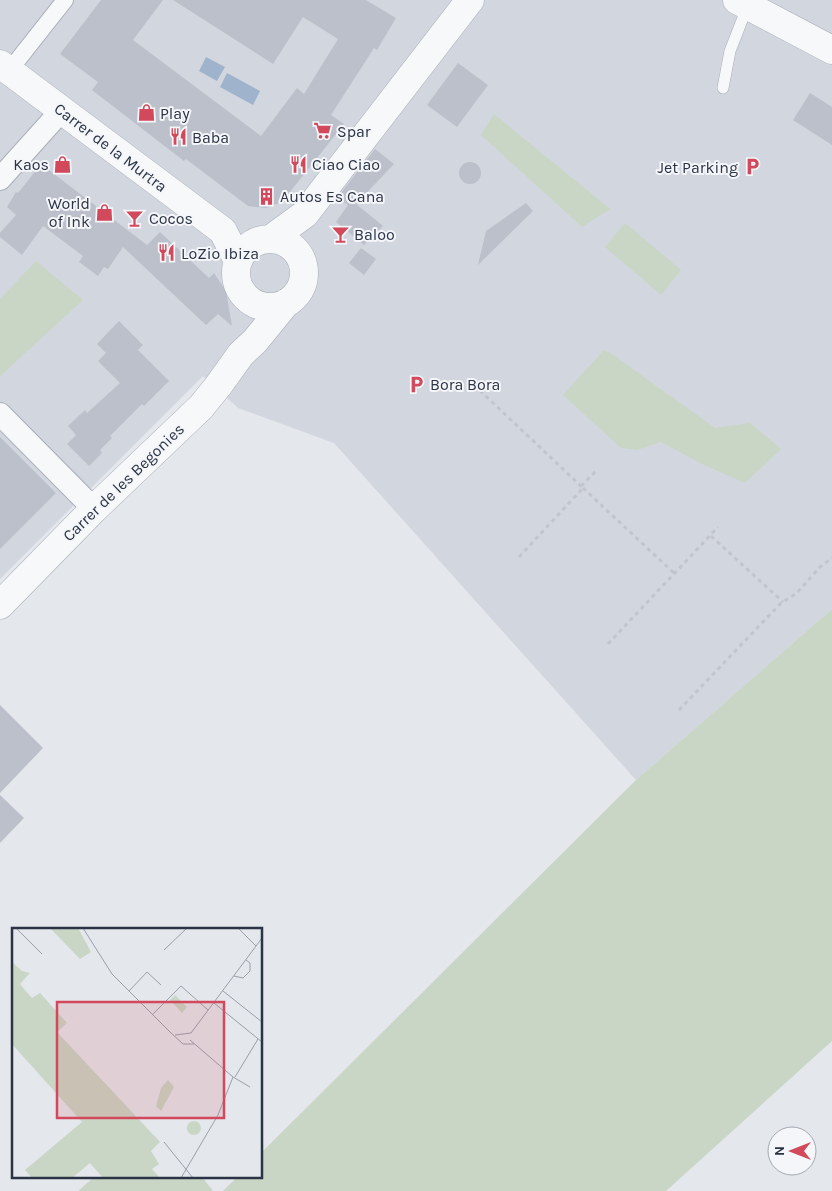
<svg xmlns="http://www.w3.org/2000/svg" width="832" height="1191" viewBox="0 0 832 1191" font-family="Karla,sans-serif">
	<rect width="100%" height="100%" fill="#e4e7ec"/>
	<path fill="#d2d6de" d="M0,0h832v609l-196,171 -302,-337 -96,-35 -35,-32 -203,203z"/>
	<path fill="#c9d6c5" d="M494,114l116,95 -28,18 -101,-92z
		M625,223l56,47 -20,25 -56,-48z
		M36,261l47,39 -83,76v-77z
		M603,351l6,1 106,76 35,-5 31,26 -36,34 -43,-19 -41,-22 -24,8 -16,-2 -58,-53z
		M832,609v432l-166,150h-443l14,-14h24v-24l375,-373z
		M94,1177h108l11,14h-135z"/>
	<path fill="#9fb4cc" d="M206,57l19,10 -8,14 -18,-10z
		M227,73l33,18 -7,14 -33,-18z"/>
	<path fill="#bbc0ca" d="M101,0h62l-30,40 128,96 36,-48 7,6 34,-55 -35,-22 -30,47 -100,-64h193l30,18 -19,32 -3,-2 -43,67 13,9 -62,78 -16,6 -18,-2 -62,-47 -2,2 -92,-71 6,-8 -38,-28z
		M458,63l30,22 -31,42 -30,-22z
		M810,93l22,14v38l-39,-25z
		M375,149l19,15 -38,40 27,22 -19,19 -28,-23 12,-17 -11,-7z
		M459 173a11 11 0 1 1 22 0a11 11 0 1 1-22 0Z
		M41,164l106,81 13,-13 49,46 5,-5 12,18 6,35 -14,-12 -12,11 -83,-78 -15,22 -4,-2 -6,9 -19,-14 4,-6 -40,-30 -21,29 -22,-18v-4l16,-18 -9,-8 9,-15 2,1z
		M526,203l7,8 -55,54 8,-34z
		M361,248l15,11 -12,16 -15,-12z
		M119,321l24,24 -5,5 31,31 -25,25 -2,-2 -32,32 2,2 -12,12 2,3 -13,13 -22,-22 9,-9 -8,-9 17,-16 2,3 33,-30 -22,-22 8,-8 -9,-9z
		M0,437l56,56 -56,56z
		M0,705l43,43 -43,45z
		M0,795l24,23 -24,25z"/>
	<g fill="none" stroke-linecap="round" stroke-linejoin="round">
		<defs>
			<path id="service" d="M723,88l7,-37 18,-46"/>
			<path id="pedestrian" d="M9,71l56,-71"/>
			<path id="minor" d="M0,179l62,-69
				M0,414l94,95"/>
			<path id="tertiary" d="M737,0l95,50
				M0,64l223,167 15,30
				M272,238l33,-24 165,-214
				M236 273a34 34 0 1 1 68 0a34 34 0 1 1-68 0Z
				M0,605l94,-96 107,-102 17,-21 23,-32 14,-13 31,-38"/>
		</defs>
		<use href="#service" stroke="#a9aeb7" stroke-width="12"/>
		<use href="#pedestrian" stroke="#a9aeb7" stroke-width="18"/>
		<use href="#minor" stroke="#a9aeb7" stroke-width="24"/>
		<use href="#tertiary" stroke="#a9aeb7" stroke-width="29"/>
		<path stroke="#c2c5cb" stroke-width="3" stroke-dasharray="4 4" stroke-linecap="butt" d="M474,385l109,103 -65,70
			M581,486l15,-15
			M583,488l92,86
			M711,536l72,66
			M608,644l110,-117
			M679,710l102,-107 16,-10 23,-26 12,-9"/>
		<use href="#service" stroke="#f7f8fa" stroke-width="11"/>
		<use href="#pedestrian" stroke="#f7f8fa" stroke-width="16"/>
		<use href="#minor" stroke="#f7f8fa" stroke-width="22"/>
		<use href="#tertiary" stroke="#f7f8fa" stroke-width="28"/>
	</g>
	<defs>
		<symbol id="shop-bare" viewBox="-9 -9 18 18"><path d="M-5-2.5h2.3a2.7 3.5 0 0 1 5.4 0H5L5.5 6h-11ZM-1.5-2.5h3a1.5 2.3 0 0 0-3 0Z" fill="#d1495b" stroke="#f4f6f9" stroke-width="2.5" paint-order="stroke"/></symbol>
		<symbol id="supermarket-bare" viewBox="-9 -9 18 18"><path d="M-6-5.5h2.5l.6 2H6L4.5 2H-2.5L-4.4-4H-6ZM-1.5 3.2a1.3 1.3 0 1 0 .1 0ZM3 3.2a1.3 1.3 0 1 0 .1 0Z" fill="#d1495b" stroke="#f4f6f9" stroke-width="2.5" paint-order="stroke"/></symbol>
		<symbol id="restaurant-bare" viewBox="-9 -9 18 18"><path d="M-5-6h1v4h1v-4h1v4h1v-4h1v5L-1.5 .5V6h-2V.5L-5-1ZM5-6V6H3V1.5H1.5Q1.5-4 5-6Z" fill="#d1495b" stroke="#f4f6f9" stroke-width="2.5" paint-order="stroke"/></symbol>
		<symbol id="parking-bare" viewBox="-9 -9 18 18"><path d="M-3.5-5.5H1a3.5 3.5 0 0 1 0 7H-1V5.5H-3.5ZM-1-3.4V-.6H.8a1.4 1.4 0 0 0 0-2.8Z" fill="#d1495b" stroke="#f4f6f9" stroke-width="2.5" paint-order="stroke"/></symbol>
		<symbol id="building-bare" viewBox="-9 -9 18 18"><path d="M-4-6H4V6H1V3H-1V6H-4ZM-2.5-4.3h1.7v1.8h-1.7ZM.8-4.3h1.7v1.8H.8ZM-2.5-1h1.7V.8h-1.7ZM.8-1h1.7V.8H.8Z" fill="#d1495b" stroke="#f4f6f9" stroke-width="2.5" paint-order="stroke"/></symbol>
		<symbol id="bar-bare" viewBox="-9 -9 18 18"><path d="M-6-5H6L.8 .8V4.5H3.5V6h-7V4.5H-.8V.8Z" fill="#d1495b" stroke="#f4f6f9" stroke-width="2.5" paint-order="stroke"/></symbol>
	</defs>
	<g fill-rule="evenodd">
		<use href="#shop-bare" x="134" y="100" width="25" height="25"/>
		<use href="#supermarket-bare" x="310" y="118" width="25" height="25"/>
		<use href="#restaurant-bare" x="166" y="124" width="25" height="25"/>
		<use href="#shop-bare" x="50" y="152" width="25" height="25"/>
		<use href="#restaurant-bare" x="286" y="152" width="25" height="25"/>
		<use href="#parking-bare" x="740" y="154" width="25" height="25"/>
		<use href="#building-bare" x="254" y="184" width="25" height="25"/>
		<use href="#shop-bare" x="92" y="200" width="25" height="25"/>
		<use href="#bar-bare" x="122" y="206" width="25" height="25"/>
		<use href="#bar-bare" x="328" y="222" width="25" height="25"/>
		<use href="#restaurant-bare" x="154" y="240" width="25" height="25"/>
		<use href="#parking-bare" x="404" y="372" width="25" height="25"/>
	</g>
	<g text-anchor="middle" stroke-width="4" stroke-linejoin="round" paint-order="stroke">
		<g font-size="16" fill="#2b3445" stroke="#f4f6f9" text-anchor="start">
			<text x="160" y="119">Play</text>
			<text x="337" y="137">Spar</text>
			<text x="192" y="143">Baba</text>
			<text x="49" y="170" text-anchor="end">Kaos</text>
			<text x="312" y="170">Ciao Ciao</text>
			<text x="738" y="173" text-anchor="end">Jet Parking</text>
			<text x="280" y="202">Autos Es Cana</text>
			<text x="90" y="209" text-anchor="end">World<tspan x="90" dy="18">of Ink</tspan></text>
			<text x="149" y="224">Cocos</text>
			<text x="354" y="240">Baloo</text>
			<text x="181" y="259">LoZio Ibiza</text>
			<text x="430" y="390">Bora Bora</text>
		</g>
		<g font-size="16" fill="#2b3445" stroke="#f4f6f9">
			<text transform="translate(111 147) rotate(37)" y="6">Carrer de la Murtra</text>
			<text transform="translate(123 482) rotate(-44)" y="6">Carrer de les Begonies</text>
		</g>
	</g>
	<g transform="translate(12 928)">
		<rect width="250" height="250" fill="#e4e7ec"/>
		<path d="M66,0l13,24 -11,7 -29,-30zM0,34l10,9 8,2 -10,11 4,5 8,9 8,-5 27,30 -10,9 103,110 -9,9 8,13 -7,5 8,9h-57l-13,-15 -18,15h-40l-7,-8 57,-48 -70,-78zM163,67l12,12 -5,6 -12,-13zM156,152l6,7 -13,24 -5,-5 5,-18zM175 200a7 7 0 1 1 14 0a7 7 0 1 1-14 0Z" fill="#c9d6c5"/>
		<path fill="none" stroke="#9a9fa9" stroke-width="1" d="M4,0l26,26M71,0l29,46 58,58 13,12h11M226,0l18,18M152,22l23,-22M222,48l9,2 7,-7v-8l-4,-3M117,63l18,-19 14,13M211,63l39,31M202,75l48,39M140,87l29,-29 27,24M163,107l16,-2 71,-95M178,112l43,37M221,149l17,10M223,149l23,-38M152,214l29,36M169,250l37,-63 15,-38"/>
		<path fill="#d1495b" fill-opacity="0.15" stroke="#d1495b" stroke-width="2.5" d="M45,74h167v116h-167z"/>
		<rect width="250" height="250" fill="none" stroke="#2b3445" stroke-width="2.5"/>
	</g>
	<g transform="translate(792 1151) rotate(270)"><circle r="24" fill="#f4f6f9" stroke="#a4a8b1"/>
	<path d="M0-4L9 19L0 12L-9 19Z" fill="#d1495b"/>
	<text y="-8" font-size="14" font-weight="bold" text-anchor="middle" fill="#2b3445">N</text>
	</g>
</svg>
